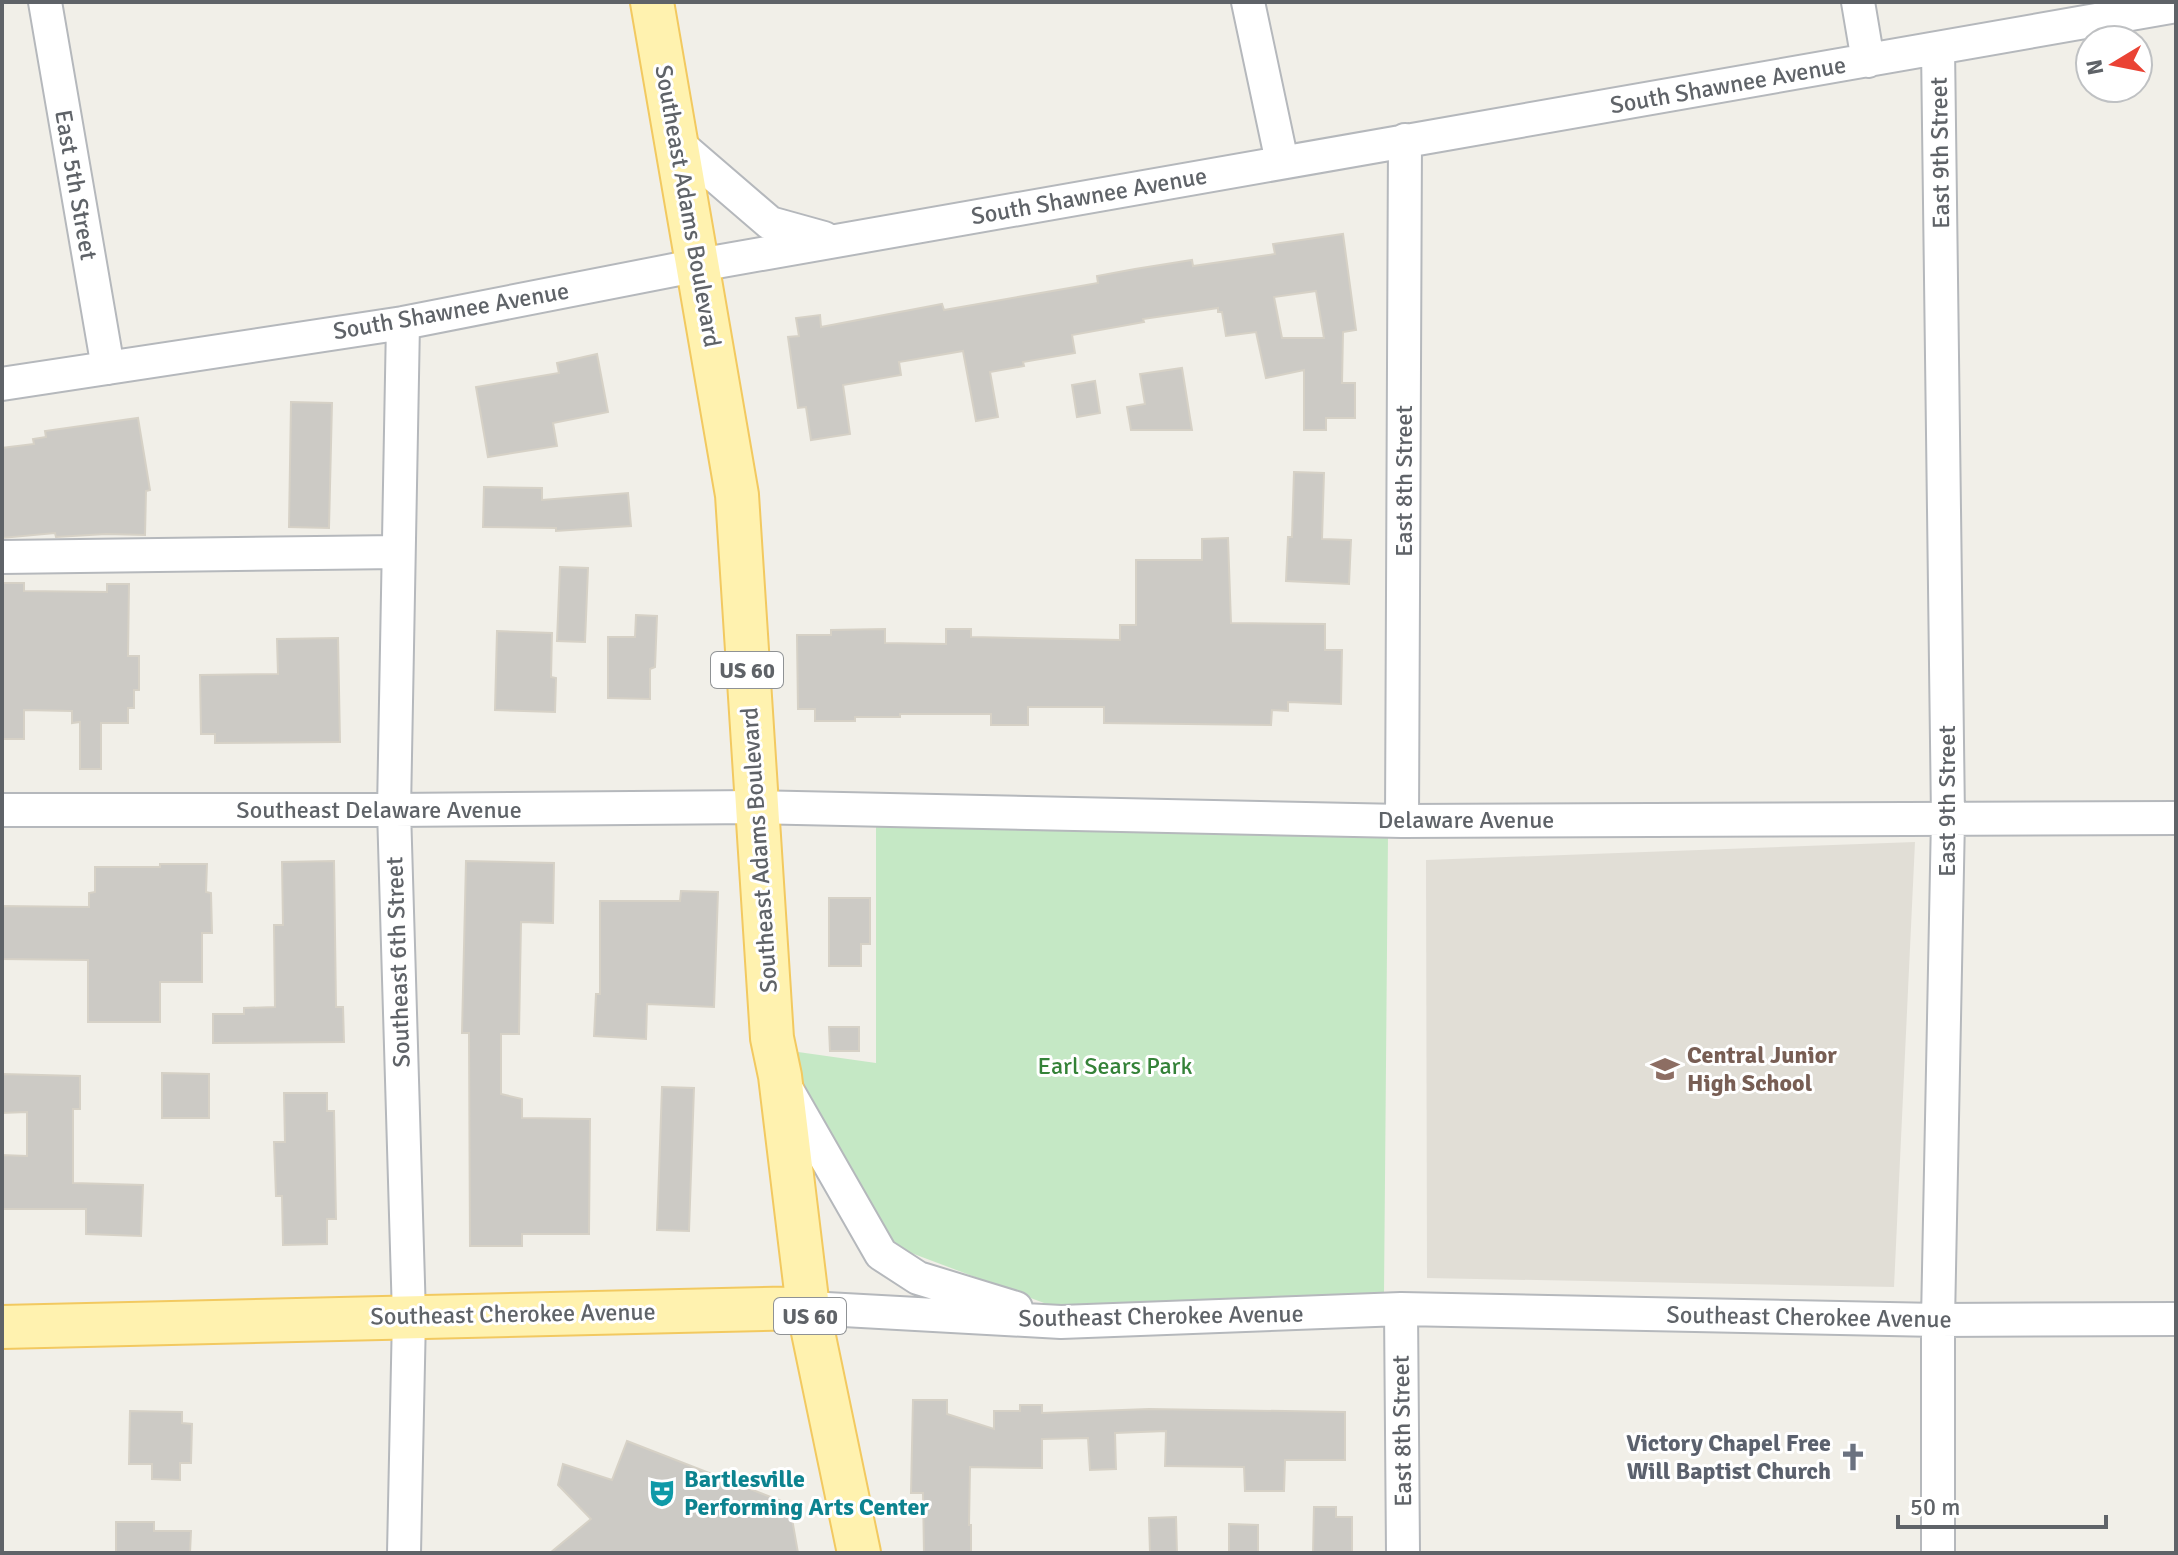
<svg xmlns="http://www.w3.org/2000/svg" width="2178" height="1555" viewBox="0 0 2178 1555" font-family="Signika,sans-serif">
	<rect width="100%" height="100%" fill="#f1efe8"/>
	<path fill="#e1ded6" d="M1915,842l-21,445 -467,-9 -1,-418z"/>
	<path fill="#c5e8c5" d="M876,821l512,14 -4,459 -332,12 -162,-61 -94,-164 -5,-30 85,12z"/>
	<path fill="#cccac5" stroke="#d6d1c6" stroke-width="2" fill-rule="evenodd" d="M1343,234l13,96 -13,2 -1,51h13v35h-29v12h-22v-60l-38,8 -10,-46 -30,4 -4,-24h-4v-4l-75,11 1,3 -72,13 3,18 -52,9 1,4 -34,6 8,45 -22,4 -13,-70 -64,11 2,13 -58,10 7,49 -39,6 -5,-33 -8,1 -10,-71 11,-1 -3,-18 24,-3 1,12 121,-23 2,6 154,-27 -1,-7 38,-7 57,-9 1,6 82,-12 -2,-10zM1316,291l8,47h-42l-8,-41z
		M597,354l11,58 -55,11 4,23 -69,11 -12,-70 83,-14 -2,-10z
		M1182,368l10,62h-61l-4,-23 18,-3 -5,-30z
		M1095,381l5,32 -23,4 -5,-32z
		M291,402l41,1 -3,125 -40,-1z
		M138,418l12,72 -4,1 -1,44 -39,-1 -50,3 -1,-4 -53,5v-90l32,-4 -1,-5 13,-2 -1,-6z
		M1294,472l30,1 -2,66 29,1 -2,44 -63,-3 2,-44h4z
		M484,487l58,1v12l86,-7 3,33 -75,5v-3l-73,-1z
		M1228,538l3,85 94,1v26h17l-1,54 -53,-2v9l-16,-1 -1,15 -167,-2v-16h-76v18h-37v-11h-91v3h-45v4h-40v-12h-17l-1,-74h34v-5l54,-1v14l61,1v-15h25v8l149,3v-15h16v-65h66v-21z
		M560,567l28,1 -3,74 -28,-1z
		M2,583h22v8l83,1v-8h22l-1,72h11v34h-5v18h-6v15h-27v46h-21v-47l-8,1v-12l-48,-1v29h-22z
		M636,615l21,1 -2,51 -5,2v30l-42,-1v-61h27z
		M497,631l55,2 -1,44 5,1 -1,34 -60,-2z
		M338,638l2,104 -125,1v-9h-14l-1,-59 78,-1 -1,-35z
		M334,861l2,146h7l1,35 -131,1v-29h31v-6l31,-1 -1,-82h9l-1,-63z
		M466,861l88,2 -1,60 -32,-1 -2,112h-18v60l21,5v19l68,1 -1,115h-67v12h-52l-1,-213h-7z
		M160,864h47l-1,28 5,1 1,40h-10v49h-42v40h-72v-62l-86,-1v-53l87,1v-14l6,-1v-25h65z
		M681,891l37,1 -4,115 -67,-3 -1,35 -52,-3 2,-42h4v-93h80z
		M829,898h41v46h-9v22h-32z
		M829,1027h30v24h-29z
		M162,1073l47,1v44h-47z
		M2,1074l78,2v33h-7v74l70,2 -2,51 -55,-2v-25h-84v-54l25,1v-44l-25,1z
		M662,1087l32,1 -5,143 -32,-1z
		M284,1093h43v18h7l2,108h-9v25l-44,1 -1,-49h-6l-2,-54h11z
		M913,1400h34v14l47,15v-18h26v-6h22v8l107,-4 196,3v48h-60l-1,31h-39l-1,-24 -79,-1 1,-35 -51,2 1,36 -26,1 -2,-32 -46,1v29l-72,-1 -1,58h2v28h-47l-1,-60h-12z
		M130,1411l52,1v11l10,1 -1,39h-11v17l-28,-1v-15h-23z
		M627,1441l154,60v11l10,1 7,40h-248l41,-34 -33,-34 5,-21 49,16z
		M1314,1507h22v10h16v36h-39z
		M1176,1517l1,36h-27l-1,-35z
		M116,1522h38v9h37l-1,22h-74z
		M1229,1524l29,1v28h-29z"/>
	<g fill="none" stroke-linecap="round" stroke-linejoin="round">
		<defs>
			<path id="minor" d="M45,2l63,366
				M1248,2l34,160
				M1858,2l10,59
				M677,143l93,80 54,15
				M403,323l-9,487 15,506 -5,237
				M2,384l401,-61 296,-58 1477,-259
				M2,557l396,-5
				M2,810h392l362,-3 646,14 774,-3
				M1402,821l3,-681
				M786,1088l95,166 37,24 98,30
				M808,1308l253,14 340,-13 537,11 238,-1
				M1401,1309l2,244
				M1938,1553v-233l10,-502 -10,-770"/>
			<path id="major" d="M652,2l85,493 35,543 8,38 28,232 51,245
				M2,1327l806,-19"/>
		</defs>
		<use href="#minor" stroke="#b5b8bc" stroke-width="36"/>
		<use href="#major" stroke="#f2c960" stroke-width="46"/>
		<use href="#minor" stroke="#fff" stroke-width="32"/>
		<use href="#major" stroke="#fff2af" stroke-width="42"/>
	</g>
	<defs>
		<symbol id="school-bare" viewBox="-9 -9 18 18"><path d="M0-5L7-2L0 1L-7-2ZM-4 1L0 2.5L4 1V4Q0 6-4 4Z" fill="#8d6e63" stroke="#fff" stroke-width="2.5" paint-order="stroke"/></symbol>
		<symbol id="church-bare" viewBox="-9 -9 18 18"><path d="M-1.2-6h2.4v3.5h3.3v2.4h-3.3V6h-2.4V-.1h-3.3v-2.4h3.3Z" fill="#6b7280" stroke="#fff" stroke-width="2.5" paint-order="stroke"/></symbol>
		<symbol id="theatre-bare" viewBox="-9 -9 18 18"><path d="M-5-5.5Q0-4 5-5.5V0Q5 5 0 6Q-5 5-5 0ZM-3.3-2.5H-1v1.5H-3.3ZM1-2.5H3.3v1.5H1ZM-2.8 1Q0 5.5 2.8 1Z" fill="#0f9aa8" stroke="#fff" stroke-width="2.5" paint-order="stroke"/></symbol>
	</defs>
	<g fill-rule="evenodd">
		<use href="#school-bare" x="1645" y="1049" width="40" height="40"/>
		<use href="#church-bare" x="1833" y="1437" width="40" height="40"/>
		<use href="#theatre-bare" x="642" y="1473" width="40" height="40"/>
	</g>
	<g text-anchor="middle" stroke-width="6" stroke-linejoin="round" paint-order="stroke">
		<g fill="#fff" stroke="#8f9295" stroke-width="2">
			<rect x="711" y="652" width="72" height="36" rx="6"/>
			<rect x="774" y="1298" width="72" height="36" rx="6"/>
		</g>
		<g font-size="22" font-weight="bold" fill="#5f6368">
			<text x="747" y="678">US 60</text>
			<text x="810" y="1324">US 60</text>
		</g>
		<g font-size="24" fill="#5f6368" stroke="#fff">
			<text transform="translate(1728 85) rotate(-10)" y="8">South Shawnee Avenue</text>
			<text transform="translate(1940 153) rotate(-91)" y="8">East 9th Street</text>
			<text transform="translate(76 185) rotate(80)" y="8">East 5th Street</text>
			<text transform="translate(1089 196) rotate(-10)" y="8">South Shawnee Avenue</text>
			<text transform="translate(688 206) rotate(80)" y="8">Southeast Adams Boulevard</text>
			<text transform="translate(451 311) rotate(-10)" y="8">South Shawnee Avenue</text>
			<text transform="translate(1404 481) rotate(-90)" y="8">East 8th Street</text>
			<text transform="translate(1947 801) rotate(-90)" y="8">East 9th Street</text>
			<text x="379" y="818">Southeast Delaware Avenue</text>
			<text x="1466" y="828">Delaware Avenue</text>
			<text transform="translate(759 850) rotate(-94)" y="8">Southeast Adams Boulevard</text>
			<text transform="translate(398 962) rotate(-92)" y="8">Southeast 6th Street</text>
			<text transform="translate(513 1314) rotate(-1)" y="8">Southeast Cherokee Avenue</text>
			<text transform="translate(1161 1316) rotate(-1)" y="8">Southeast Cherokee Avenue</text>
			<text transform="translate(1809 1317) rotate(1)" y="8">Southeast Cherokee Avenue</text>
			<text transform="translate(1402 1431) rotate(-91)" y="8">East 8th Street</text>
		</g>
		<g font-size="24" font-weight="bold" fill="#785e54" stroke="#fff" text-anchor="start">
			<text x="1687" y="1063">Central Junior<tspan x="1687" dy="28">High School</tspan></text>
		</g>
		<g font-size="24" fill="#348238" stroke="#fff">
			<text x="1115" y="1074">Earl Sears Park</text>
		</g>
		<g font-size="24" font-weight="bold" fill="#5b616d" stroke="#fff" text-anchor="end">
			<text x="1831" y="1451">Victory Chapel Free<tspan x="1831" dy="28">Will Baptist Church</tspan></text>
		</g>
		<g font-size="24" font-weight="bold" fill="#0d838f" stroke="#fff" text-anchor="start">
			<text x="684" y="1487">Bartlesville<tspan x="684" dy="28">Performing Arts Center</tspan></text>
		</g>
	</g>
	<rect width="2178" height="1555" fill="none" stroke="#5f6368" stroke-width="8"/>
	<g transform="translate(2114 64) rotate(260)"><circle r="38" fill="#ffffff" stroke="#bfc1c3" stroke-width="2"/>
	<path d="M0-6L14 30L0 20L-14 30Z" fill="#ea4335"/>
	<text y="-12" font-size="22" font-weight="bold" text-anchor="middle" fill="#5f6368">N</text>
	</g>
	<path d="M1898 1515v12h208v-12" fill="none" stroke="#5f6368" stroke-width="4"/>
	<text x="1910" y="1515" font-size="24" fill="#5f6368" stroke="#ffffff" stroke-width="6" paint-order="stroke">50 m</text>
</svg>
